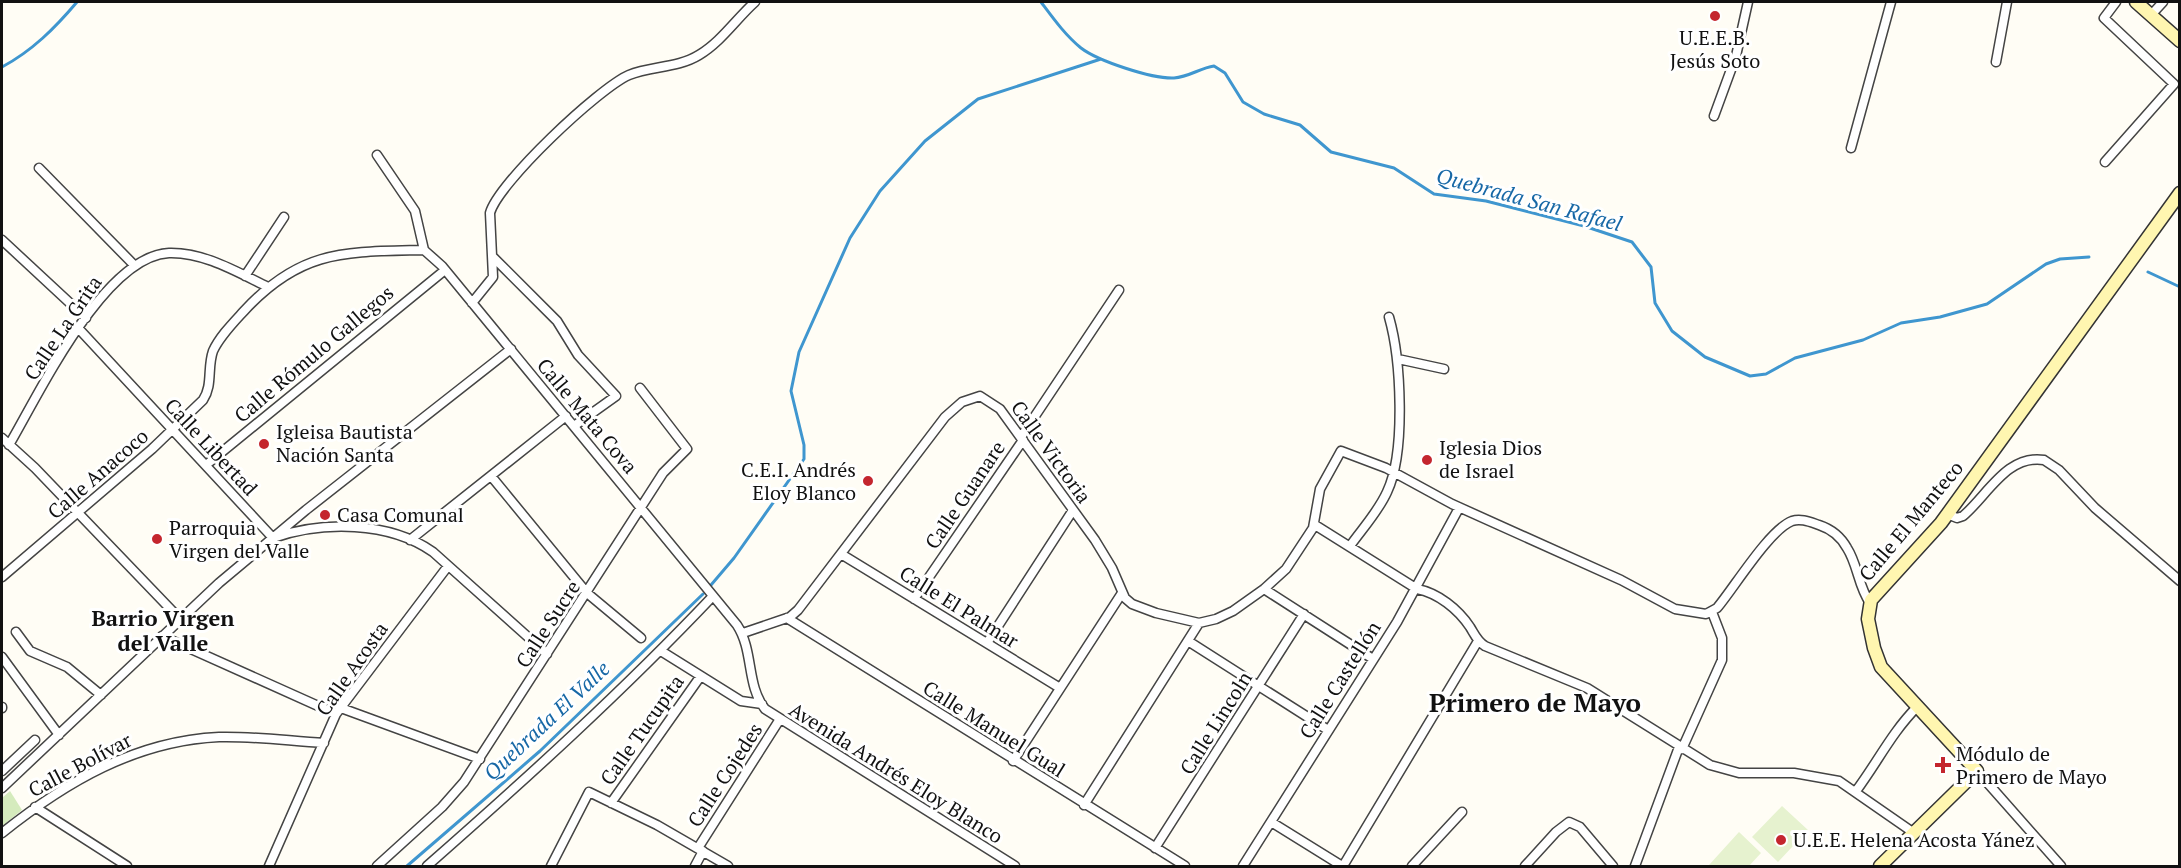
<svg xmlns="http://www.w3.org/2000/svg" width="2181" height="868" viewBox="0 0 2181 868" font-family="'PT Serif',serif">
	<rect width="100%" height="100%" fill="#fffdf5"/>
	<path fill="#d5ebbd" d="M10,791l12,19 -20,16v-28z"/>
	<path fill="#e6f2cf" d="M1782,806l26,24 -30,32 -26,-25z
		M1739,832l22,21 -12,13h-38l-2,-1z"/>
	<g fill="none" stroke-linecap="round" stroke-linejoin="round">
		<path stroke="#3f96cf" stroke-width="3" d="M1041,2c12,16 24,33 40,46 17,13 71,31 93,30 15,-1 26,-10 40,-12l11,7 18,29 21,12 36,11 31,27 63,16 40,26 52,7 98,25 48,16 19,25 4,36 17,28 33,26 45,19 16,-2 29,-16 68,-18 38,-17 39,-6 47,-13 59,-40 14,-5 29,-2
			M2,67c30,-16 53,-39 75,-65
			M2148,272l32,15
			M711,585l23,-27 70,-99v-14l-13,-54 8,-39 51,-114 30,-47 45,-50 53,-42 123,-40
			M407,866l133,-115 163,-157"/>
		<defs>
			<path id="street" d="M2151,15l12,-13
				M1996,62l11,-60
				M1714,116l22,-60 12,-54
				M1851,148l40,-146
				M377,155l38,56 9,39 18,16 295,359c17,26 9,60 28,84l250,157
				M2105,162l69,-78 -70,-66 12,-16
				M39,168l96,98
				M2,240l84,78
				M493,257l64,64 21,34 38,41 -42,30
				M245,276l39,-59
				M472,303l21,-26 -3,-64c8,-30 109,-125 139,-138 22,-9 49,-7 70,-20 22,-13 37,-36 56,-53
				M79,329l194,209c49,-17 116,-17 160,14l114,102
				M1398,359l46,10
				M1021,437l98,-147
				M2,438l33,30 145,151
				M9,445c30,-51 95,-189 160,-192 35,-1 68,19 99,34
				M206,465l239,-195
				M491,476l96,117 54,45
				M1947,514l10,4 6,-2c24,-20 44,-62 81,-56l15,10 36,38 85,73
				M1315,525l102,64c21,4 41,20 53,38 5,8 7,14 15,19l102,42 123,77 29,8h55l45,8 75,52
				M410,540l156,-124
				M1350,546c12,-17 28,-34 37,-54 19,-40 14,-133 2,-175
				M841,554l219,134
				M2,577l150,-128 51,-49c10,-15 4,-32 10,-49 7,-15 20,-28 31,-40 57,-62 101,-59 180,-61
				M1264,589l109,70
				M914,599l109,-159
				M787,618l398,248
				M16,632l14,19 37,16 34,28
				M743,633l47,-16 8,-7 147,-193 17,-15 18,-6 20,13 95,131 17,28 13,30 7,6 24,9 43,10 17,-4 17,-8 31,-22 22,-20 27,-41 7,-39 21,-38 45,17 66,36 169,76 54,29 31,5 11,-6c17,-20 52,-78 75,-87 9,-3 18,1 27,4 12,4 22,12 28,23 11,17 11,38 23,55
				M162,636l174,78
				M1188,641l140,89
				M987,643l86,-133
				M661,651l80,50 21,3
				M2,657l57,78
				M2,708v-1
				M341,708l139,51
				M1682,749l40,-89v-22l-10,-26
				M1013,761l109,-168
				M2,771l33,-31
				M1977,771l84,95
				M2,788l217,-205 87,-73 205,-161
				M1856,791c21,-28 36,-59 61,-84
				M611,803l89,-126
				M1084,805l115,-182
				M35,807l92,59
				M1271,822l71,44
				M2,833c64,-51 133,-92 217,-96 35,-1 70,4 105,6
				M698,848l82,-129
				M1155,848l149,-234
				M269,866l67,-152 112,-148
				M377,866l65,-59 22,-25 199,-309 24,-24 -47,-61
				M427,866c99,-87 196,-175 286,-270
				M551,866l38,-74 68,33 71,41
				M695,866l8,-15
				M1243,866l154,-244 62,-114
				M1343,866l135,-225
				M1412,866l50,-54
				M1525,866l31,-34 13,-10 11,5 33,39
				M1635,866l44,-119"/>
			<path id="secondary" d="M2136,2l44,39
				M1880,866l97,-95 -96,-104 -7,-19 -6,-29 3,-19 70,-77 239,-330"/>
		</defs>
		<use href="#street" stroke="#444" stroke-width="11"/>
		<use href="#secondary" stroke="#333" stroke-width="15"/>
		<use href="#street" stroke="#fff" stroke-width="8"/>
		<use href="#secondary" stroke="#fff6b0" stroke-width="12"/>
	</g>
	<g fill="#c4262e" stroke="#fff" stroke-width="2">
		<circle cx="1715" cy="16" r="6"/>
		<circle cx="264" cy="444" r="6"/>
		<circle cx="1427" cy="460" r="6"/>
		<circle cx="868" cy="481" r="6"/>
		<circle cx="325" cy="515" r="6"/>
		<circle cx="157" cy="539" r="6"/>
		<path d="M1940 756h6v6h6v6h-6v6h-6v-6h-6v-6h6z"/>
		<circle cx="1781" cy="840" r="6"/>
	</g>
	<g text-anchor="middle" stroke-width="6" stroke-linejoin="round" paint-order="stroke">
		<g font-size="20" fill="#111" stroke="#fff" text-anchor="start">
			<text x="1715" y="45" text-anchor="middle">U.E.E.B.<tspan x="1715" dy="23">Jesús Soto</tspan></text>
			<text x="276" y="439">Igleisa Bautista<tspan x="276" dy="23">Nación Santa</tspan></text>
			<text x="1439" y="455">Iglesia Dios<tspan x="1439" dy="23">de Israel</tspan></text>
			<text x="856" y="477" text-anchor="end">C.E.I. Andrés<tspan x="856" dy="23">Eloy Blanco</tspan></text>
			<text x="337" y="522">Casa Comunal</text>
			<text x="169" y="535">Parroquia<tspan x="169" dy="23">Virgen del Valle</tspan></text>
			<text x="1956" y="761">Módulo de<tspan x="1956" dy="23">Primero de Mayo</tspan></text>
			<text x="1793" y="847">U.E.E. Helena Acosta Yánez</text>
		</g>
		<g font-size="20" fill="#111" stroke="#fff">
			<text transform="translate(63 328) rotate(-56)" y="7">Calle La Grita</text>
			<text transform="translate(314 354) rotate(-40)" y="7">Calle Rómulo Gallegos</text>
			<text transform="translate(587 416) rotate(50)" y="7">Calle Mata Cova</text>
			<text transform="translate(211 447) rotate(47)" y="7">Calle Libertad</text>
			<text transform="translate(1051 452) rotate(54)" y="7">Calle Victoria</text>
			<text transform="translate(98 474) rotate(-41)" y="7">Calle Anacoco</text>
			<text transform="translate(965 495) rotate(-56)" y="7">Calle Guanare</text>
			<text transform="translate(1911 521) rotate(-50)" y="7">Calle El Manteco</text>
			<text transform="translate(959 607) rotate(32)" y="7">Calle El Palmar</text>
			<text transform="translate(548 624) rotate(-57)" y="7">Calle Sucre</text>
			<text transform="translate(352 669) rotate(-55)" y="7">Calle Acosta</text>
			<text transform="translate(1340 680) rotate(-58)" y="7">Calle Castellón</text>
			<text transform="translate(1216 723) rotate(-58)" y="7">Calle Lincoln</text>
			<text transform="translate(994 729) rotate(32)" y="7">Calle Manuel Gual</text>
			<text transform="translate(642 730) rotate(-55)" y="7">Calle Tucupita</text>
			<text transform="translate(80 765) rotate(-28)" y="7">Calle Bolívar</text>
			<text transform="translate(896 773) rotate(32)" y="7">Avenida Andrés Eloy Blanco</text>
			<text transform="translate(725 775) rotate(-57)" y="7">Calle Cojedes</text>
		</g>
		<g font-size="21" font-style="italic" fill="#1768a6" stroke="#fff">
			<text transform="translate(1529 200) rotate(15)" y="7">Quebrada San Rafael</text>
			<text transform="translate(547 721) rotate(-43)" y="7">Quebrada El Valle</text>
		</g>
		<g font-size="22" font-weight="bold" fill="#111" stroke="#fff">
			<text x="163" y="626">Barrio Virgen<tspan x="163" dy="25">del Valle</tspan></text>
		</g>
		<g font-size="26" font-weight="bold" fill="#111" stroke="#fff">
			<text x="1535" y="712">Primero de Mayo</text>
		</g>
	</g>
	<rect width="2181" height="868" fill="none" stroke="#111111" stroke-width="6"/>
</svg>
